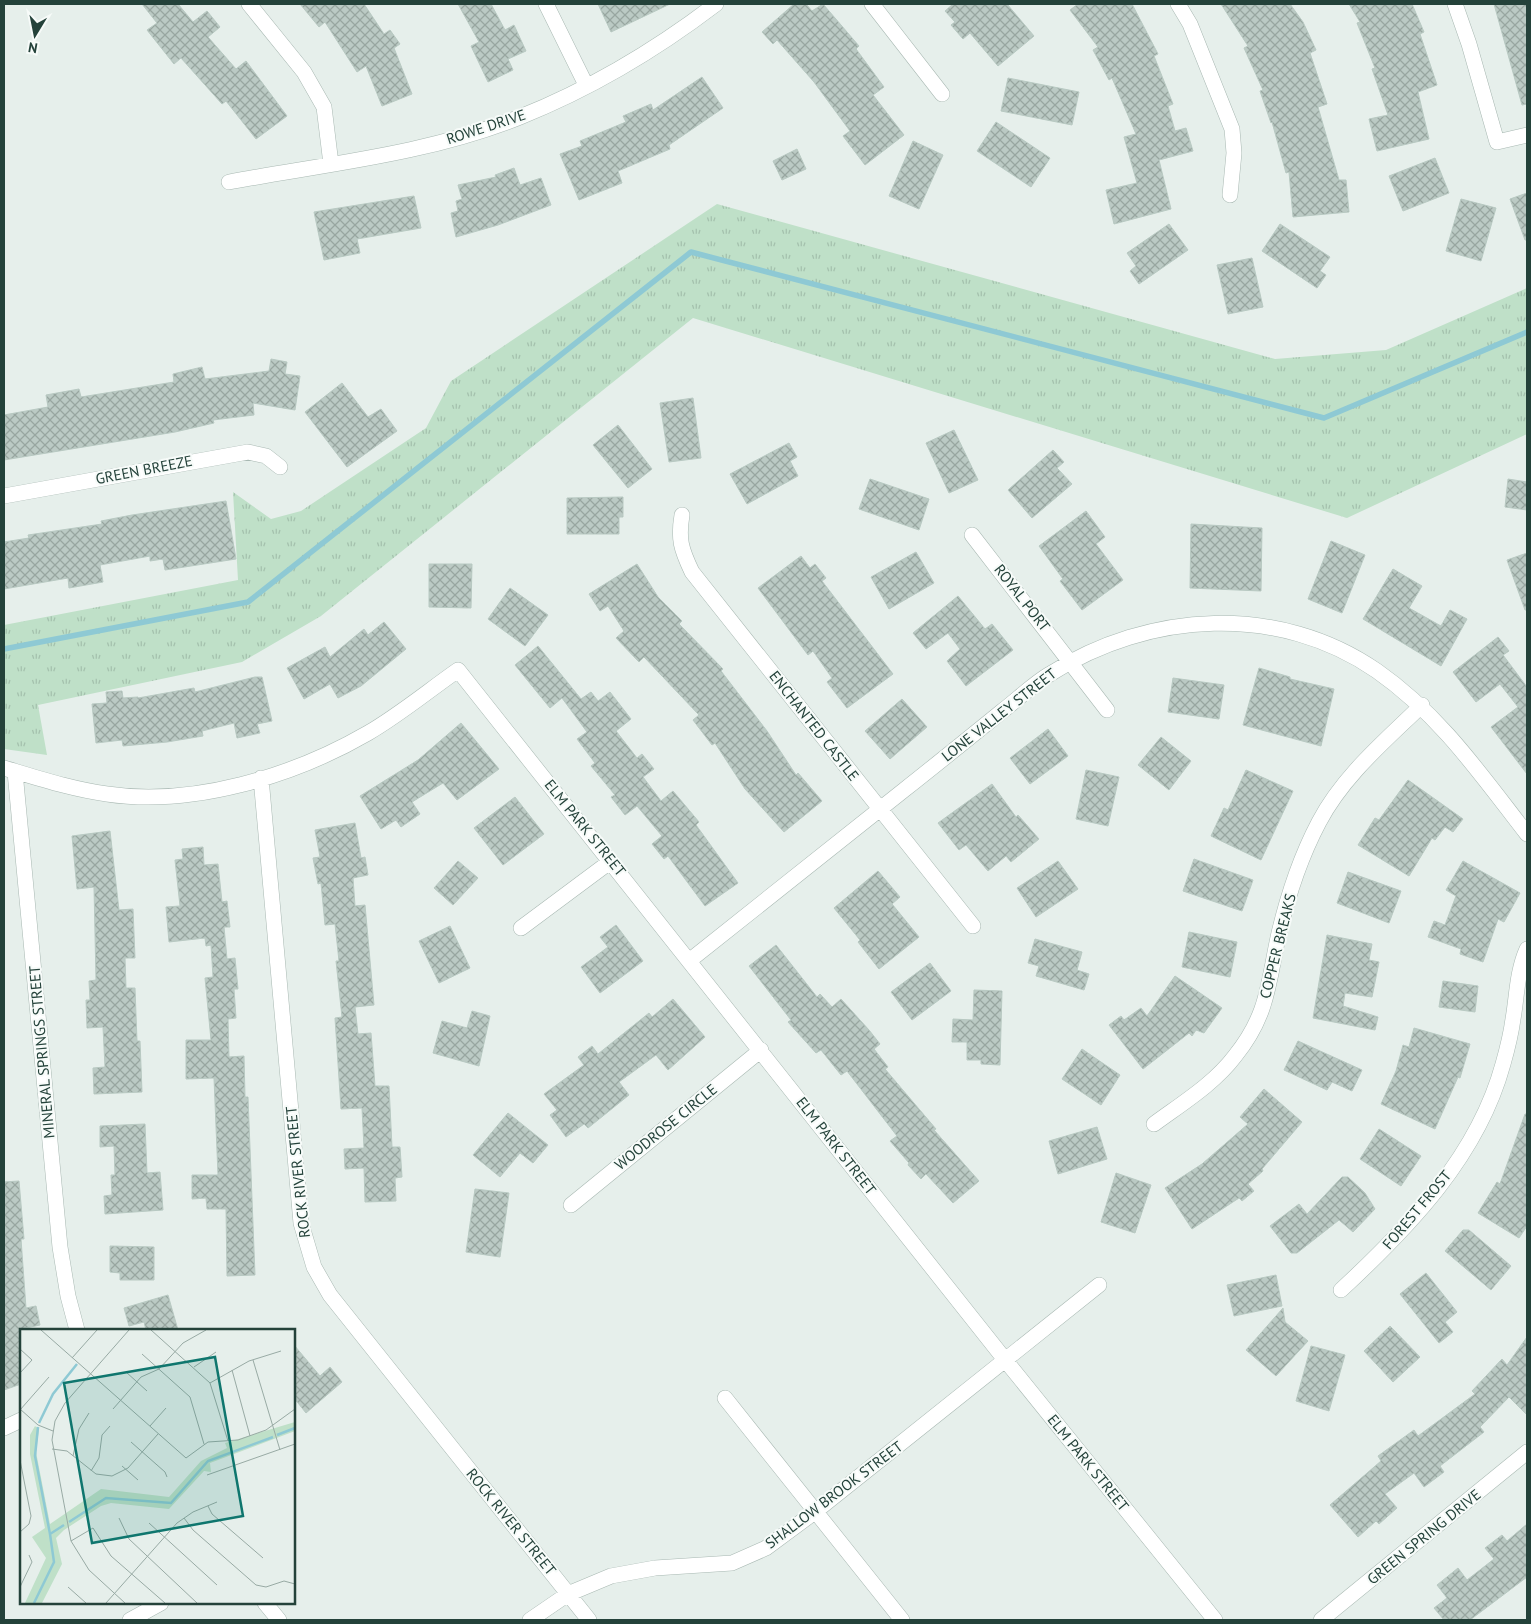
<svg xmlns="http://www.w3.org/2000/svg" width="1531" height="1624" viewBox="0 0 1531 1624" font-family="'PT Sans',sans-serif">
	<defs>
		<pattern id="grass-tufts" width="24" height="20" patternUnits="userSpaceOnUse" patternTransform="scale(1.25)"><rect width="24" height="20" fill="#bfe0c8"/><path d="M3 7l-1-3M5 7V3M7 7l1-3M15 17l-1-3M17 17v-4M19 17l1-3" fill="none" stroke="#a4c1ad"/></pattern>
		<pattern id="building-cross-hatch" width="8" height="8" patternUnits="userSpaceOnUse" patternTransform="scale(1.25)"><rect width="8" height="8" fill="#bbcac4"/><path d="M0 0l8 8M0 8l8-8" fill="none" stroke="#98a6a0"/></pattern>
	</defs>
	<rect width="100%" height="100%" fill="#e6efeb"/>
	<path fill="url(#grass-tufts)" d="M717,204l558,155 111,-9 141,-62v146l-180,84 -654,-200 -372,298 -79,46 -204,43 9,50 -43,-6v-124l234,-45 -5,-88 38,27 30,-8 125,-83 25,-47z"/>
	<g fill="none" stroke-linecap="round" stroke-linejoin="round">
		<path stroke="#8ec9d4" stroke-width="5.5" d="M4,649l244,-47 443,-350 633,166 203,-86"/>
	</g>
	<path fill="url(#building-cross-hatch)" stroke="#b8c9c2" d="M142,4h36l15,18 14,-11 13,16 -12,10 28,32 10,-8 41,55 -31,23 -30,-38 -4,3 -41,-46 -7,6 -27,-34 10,-7z
		M300,4h64l20,30 6,-4 10,14 -6,4 18,46 -30,12 -16,-40 -9,6 -32,-50 -6,5z
		M458,4h33l14,26 9,-5 12,26 -18,8 5,11 -25,12 -17,-36 8,-4z
		M598,4h72l-59,28z
		M794,4h12l6,7 11,-7 36,42 -3,3 28,38 -11,8 31,40 -39,30 -22,-29 7,-5 -36,-49 -37,-42 -4,4 -11,-12z
		M953,4h54l27,32 -36,30 -28,-33 -7,6 -12,-14 4,-3 -10,-11z
		M1078,4h54l26,50 -4,2 19,48 -5,2 7,25 11,-3 7,23 -34,9 12,49 -57,15 -8,-34 31,-7 -13,-46 12,-3 -24,-56 -3,2 -16,-30 5,-3 -28,-37z
		M1221,4h69l13,18 13,28 -6,3 17,51 -9,3 21,73h7l3,32 -56,5 -4,-45 -3,1 -14,-51 -1,1 -11,-32 3,-1 -19,-42 4,-2z
		M1349,4h63l12,28 -4,2 17,51 -19,7 11,47 -52,12 -8,-32 19,-4 -16,-46 3,-1 -18,-45 3,-1z
		M1494,4h33v100l-5,1z
		M702,77l21,31 -54,37 1,4 -52,22 4,12 -43,17 -19,-46 22,-8 -2,-5 46,-19 -3,-6 28,-12 2,6z
		M1008,78l71,14 -7,33 -71,-14z
		M996,122l54,36 -19,29 -54,-36z
		M913,141l30,14 -24,54 -30,-13z
		M797,149l9,20 -24,11 -9,-19z
		M1435,158l14,35 -46,18 -14,-35z
		M514,168l6,17 21,-7 10,27 -53,20 -42,12 -5,-24 7,-2 -2,-10 6,-2 -4,-14 38,-8 -1,-2z
		M1527,193v47h-2l-15,-41z
		M414,196l7,32 -64,11 3,14 -36,7 -10,-48z
		M1461,199l35,9 -15,53 -35,-10z
		M1169,224l19,26 -49,34 -9,-13 6,-5 -9,-13z
		M1280,224l50,33 -10,14 6,4 -9,13 -55,-37z
		M1252,258l11,49 -35,7 -11,-49z
		M271,359l16,3 -2,12 15,2 -5,34 -42,-7 1,12 -41,5 1,3 -39,9 -171,28v-45l44,-8 -2,-12 33,-6 2,8 93,-15 -1,-8 29,-7 3,12 64,-8z
		M342,383l26,34 13,-8 16,22 -50,36 -42,-55z
		M693,398l8,60 -32,4 -9,-59z
		M618,425l34,44 -24,19 -35,-43z
		M954,430l24,50 -29,13 -23,-50z
		M789,443l8,14 -7,4 8,15 -51,28 -17,-30z
		M1053,450l11,12 -7,6 15,16 -40,34 -24,-28z
		M870,479l59,20 -10,31 -60,-21z
		M1508,479l19,3v28l-22,-3z
		M623,497v20h-4v17h-52v-36z
		M226,501l10,58 -71,11 -2,-11 -13,2v-5l-50,9 3,17 -34,6 -1,-10 -64,11v-47l25,-4 -1,-3 74,-11 -1,-3 31,-6z
		M1086,511l19,26 -9,7 27,36 -41,30 -22,-29 3,-2 -24,-33z
		M1191,524l71,4 -1,63 -71,-3z
		M1331,541l34,14 -23,58 -34,-14z
		M916,552l18,31 -45,26 -18,-32z
		M1527,553v57h-2l-18,-50z
		M801,556l9,12 5,-4 11,14 -4,3 71,93 -46,34 -20,-26 5,-4 -19,-27 -5,4 -50,-67z
		M429,564h43l-1,44 -42,-1z
		M637,564l21,33 24,24 -3,3 44,45 -2,2 46,60 29,44 2,-2 24,28 -38,31 -39,-43 -30,-46 -3,2 -19,-25 6,-5 -55,-58 -5,5 -23,-24 8,-7 -16,-25 -8,5 -11,-17z
		M1393,569l29,17 -13,22 32,18 9,-16 17,9 -26,47 -78,-47z
		M510,588l38,27 -23,31 -37,-27z
		M958,596l27,33 7,-5 21,26 -47,36 -19,-25 13,-12 -12,-16 -22,16 -13,-16z
		M384,622l22,27 -45,37 -23,12 -8,-14 -26,15 -17,-31 38,-21 5,10 34,-28 4,6z
		M1498,637l11,14 -6,4 24,32v87l-36,-47 27,-20 -18,-23 -24,18 -23,-30z
		M538,646l43,53 10,-7 7,9 12,-9 21,27 -15,12 21,27 5,-4 12,15 -11,8 18,24 12,-10 26,31 -3,3 42,58 -33,23 -37,-50 -4,3 -12,-15 10,-8 -25,-30 -12,9 -14,-18 4,-2 -24,-29 4,-3 -18,-24 10,-7 -25,-34 -12,10 -35,-43z
		M1259,668l31,9v2l44,10 -13,57 -78,-21z
		M255,677h7l10,44 -15,3 3,9 -23,5 -3,-15 -32,8 1,5 -36,6 -44,4 -1,-6 -26,3 -4,-39 15,-1 -1,-11 16,-1 1,7 15,-1v1l56,-10 1,4z
		M1173,678l51,7 -5,34 -51,-7z
		M902,699l25,28 -37,32 -25,-28z
		M461,723l38,46 -42,31 -14,-17 -31,19 8,12 -19,13 -5,-7 -15,9 -21,-33 58,-36z
		M1048,729l20,27 -38,28 -20,-26z
		M1161,737l30,24 -22,29 -31,-25z
		M1086,770l33,7 -11,49 -32,-7z
		M1246,770l47,21 -32,69 -50,-24 13,-28 4,2z
		M1408,780l55,39 -10,13 -8,-5 -10,13 -3,-2 -23,38 -51,-31 17,-27 4,2z
		M992,784l24,33 2,-2 21,24 -28,23 -5,-6 -18,15 -22,-26 -7,5 -21,-27z
		M515,797l29,37 -41,31 -29,-37z
		M355,823l6,35 4,-1 3,18 -15,3 2,28 10,-1 9,100 -19,2 3,27 13,-1 4,53h14l3,61h8l2,30 -7,1 1,23 -31,1 -1,-34 -19,1 -1,-20 20,-1 -2,-40 -21,1 -6,-91 7,-1 -6,-56h3l-4,-37 -10,1 -4,-42 -3,1 -5,-26 7,-1 -5,-27z
		M110,831l9,79 14,-1 2,49h-10l1,30h9l2,53h3l2,51 -48,2 -1,-26 12,-1 -2,-40 -16,1 -1,-28h4l-1,-19 7,-1 -2,-93 -17,2 -5,-53z
		M203,847l1,18 14,-1 4,38 5,-1 3,26h-6l3,32 8,-1 3,31h-4l2,29 -8,1 1,38 15,-1 1,41h3l7,178 -28,1 -1,-67h-19l-1,-11 -14,1v-24h26l-4,-97 -28,1v-39h25l-6,-62 8,-1 -2,-32 -5,1 -1,-8 -36,4 -3,-35 14,-1 -5,-46 8,-1 -1,-10z
		M1194,859l59,21 -11,31 -59,-20z
		M458,861l20,17 -25,27 -19,-17z
		M1058,861l20,28 -42,28 -19,-29z
		M1463,861l57,32 -16,29 -6,-3 -15,43 -23,-8 1,-5 -33,-12 6,-16 11,4 11,-29 -10,-6z
		M878,871l22,26 -8,7 27,33 -40,32 -21,-27 2,-2 -26,-32z
		M1348,872l53,19 -12,32 -52,-20z
		M616,925l27,36 -43,32 -19,-26 27,-20 -8,-10z
		M450,926l20,42 -31,15 -20,-42z
		M1189,932l48,10 -7,35 -48,-10z
		M1327,935l45,9 -3,16 10,2 -7,35 -27,-4 -2,13 35,11 -3,13 -62,-12z
		M1035,939l47,13 -5,18 12,4 -5,16 -48,-14 3,-10 -11,-3z
		M776,945l41,52 3,-3 12,13 9,-8 28,31 11,14 -6,5 14,18 -3,2 51,60 -2,1 45,51 -26,22 -27,-29 -5,5 -13,-14 1,-2 -19,-22 7,-5 -50,-65 -6,4 -20,-25 -5,3 -28,-31 3,-2 -42,-54z
		M930,963l21,28 -39,29 -21,-28z
		M1175,976l47,32 -18,25 -8,-3 -4,6 -3,-3 -46,36 -34,-44 12,-9 3,4 17,-12 6,8z
		M1443,981l35,5 -3,26 -36,-5z
		M974,990l28,1 -2,74 -19,-1v-4h-14v-18h-15l1,-23 20,1z
		M673,999l32,38 -37,33 -12,-15 -37,27 10,13 -41,33 -4,-4 -18,13 -16,-22 7,-5 -13,-16 40,-29 -6,-8 14,-11 6,8 51,-41 3,4z
		M472,1011l18,5 -11,50 -46,-13 9,-32 25,7z
		M1414,1028l56,16 -10,34 -2,-1 -23,52 -54,-25 15,-33 7,-26 6,2z
		M1298,1041l64,29 -10,21 -20,-9 -5,8 -43,-20z
		M1082,1049l38,26 -19,30 -39,-26z
		M1264,1089l38,33 -40,47 1,2 -15,13 6,7 -12,10 -3,-3 -47,31 -27,-41 37,-24 46,-40 -8,-7z
		M508,1113l40,32 -15,18 -13,-10 -20,24 -27,-22z
		M1525,1114h2v112l-8,12 -41,-25 19,-31 3,2z
		M145,1124l2,49 13,-1 3,38 -58,4 -1,-18 8,-1 -1,-20h4l-1,-29 -14,1v-21z
		M1097,1127l10,32 -49,15 -9,-33z
		M1379,1129l42,27 -20,30 -41,-27z
		M1116,1173l35,12 -16,48 -34,-11z
		M1342,1177h6l17,16 10,16 -22,23 -14,-12 -42,33h-6l-21,-27 29,-22 8,10z
		M19,1181l5,58h-3l5,69 10,-2 4,19 -19,4v55l-17,6v-208z
		M475,1189l34,4 -9,64 -34,-5z
		M1463,1230h6l42,36 -20,24 -46,-39z
		M110,1246l44,1v33h-34v-7l-10,-1z
		M1426,1273l31,39 -12,10 8,10 -14,11 -39,-49z
		M1276,1275l6,31 -48,10 -7,-31z
		M168,1295l10,35h-32l-2,-8 -15,4 -5,-18z
		M1283,1308l2,14 23,19 -32,35 -30,-26z
		M1390,1326l30,31 -27,25 -29,-31z
		M1527,1337v78l-18,-18 -29,30 4,5 -44,34 4,6 -20,15 -10,-14 -29,21 12,14 -18,16 -3,-3 -18,16 -28,-32 51,-44 -3,-5 36,-26 4,6 57,-42 -3,-3 30,-32 5,6z
		M294,1345l26,31 10,-9 12,15 -36,31 -12,-15z
		M1311,1346l34,9 -16,56 -33,-10z
		M1527,1524v53l-57,43h-26l-10,-12 13,-10 -10,-13 21,-17 9,12 27,-21 -9,-11 17,-13 5,6z"/>
	<g fill="none" stroke-linecap="round" stroke-linejoin="round">
		<defs>
			<path id="minor" d="M249,4l55,68 20,35 7,57
				M546,4l40,81
				M872,4l70,90
				M1178,4l12,20 42,105 2,24 -4,42
				M1455,4l14,40 28,98 30,-7
				M229,182c97,-18 199,-28 291,-65 70,-28 137,-68 196,-113
				M4,496l244,-44 18,4 14,11
				M682,515c-4,24 -1,34 10,57l281,354
				M972,535l135,175
				M4,768c34,10 67,21 103,26 85,13 187,-18 261,-61 31,-18 60,-42 90,-63l548,691 209,259
				M15,772l45,475 8,49 9,34
				M261,778l40,445 13,44 16,28 259,325
				M521,928l90,-67
				M689,961c72,-57 144,-114 215,-171 33,-26 65,-52 97,-78 16,-12 32,-28 49,-38 99,-63 229,-71 327,-3 63,44 104,104 150,163
				M1154,1124c27,-20 60,-40 81,-68 34,-42 33,-74 44,-123 9,-38 22,-77 40,-111 24,-46 66,-81 103,-117
				M571,1205l190,-155
				M1341,1290c68,-63 137,-134 162,-226 4,-14 8,-30 10,-45 4,-23 4,-48 14,-70
				M725,1398l177,222
				M4,1428l17,-8
				M265,1603l14,17
				M130,1620l31,-17
				M530,1620l38,-26 43,-18 44,-8 77,-5 34,-15 50,-37 283,-226
				M1321,1620l206,-168"/>
		</defs>
		<use href="#minor" stroke="#a8b8b2" stroke-width="16"/>
		<use href="#minor" stroke="#fff" stroke-width="15"/>
	</g>
	<g text-anchor="middle" stroke-width="4" stroke-linejoin="round" paint-order="stroke">
		<g font-size="15" fill="#24423a" stroke="#f7fbf9">
			<text transform="translate(486 127) rotate(-18)" y="5">ROWE DRIVE</text>
			<text transform="translate(144 470) rotate(-11)" y="5">GREEN BREEZE</text>
			<text transform="translate(1022 598) rotate(52)" y="5">ROYAL PORT</text>
			<text transform="translate(999 715) rotate(-38)" y="5">LONE VALLEY STREET</text>
			<text transform="translate(814 726) rotate(52)" y="5">ENCHANTED CASTLE</text>
			<text transform="translate(585 828) rotate(51)" y="5">ELM PARK STREET</text>
			<text transform="translate(1278 946) rotate(-76)" y="5">COPPER BREAKS</text>
			<text transform="translate(42 1052) rotate(-95)" y="5">MINERAL SPRINGS STREET</text>
			<text transform="translate(666 1127) rotate(-39)" y="5">WOODROSE CIRCLE</text>
			<text transform="translate(836 1146) rotate(52)" y="5">ELM PARK STREET</text>
			<text transform="translate(298 1172) rotate(-96)" y="5">ROCK RIVER STREET</text>
			<text transform="translate(1417 1210) rotate(-50)" y="5">FOREST FROST</text>
			<text transform="translate(1088 1463) rotate(51)" y="5">ELM PARK STREET</text>
			<text transform="translate(834 1495) rotate(-37)" y="5">SHALLOW BROOK STREET</text>
			<text transform="translate(511 1522) rotate(51)" y="5">ROCK RIVER STREET</text>
			<text transform="translate(1424 1537) rotate(-39)" y="5">GREEN SPRING DRIVE</text>
		</g>
	</g>
	<g transform="translate(20 1329)">
		<rect width="275" height="275" fill="#e6efeb"/>
		<path d="M275,93v9l-85,32 1,9 -7,-1 -35,38 -58,-6 -10,3 -37,24 -8,8 6,26 -20,39h-17l21,-45 -14,-21 13,-9 -15,-74v-19l5,-9 4,3 -3,23 14,72 51,-35 68,8 32,-36 26,-13 -2,-5z" fill="#bfe0c8"/>
		<path fill="none" stroke="#8ec9d4" stroke-width="2.5" d="M19,94l14,-29 24,-30M18,98l-3,29 15,78M257,106l18,-7M49,193l37,-24 65,5 37,-42 65,-24M14,274l20,-41 -4,-28 14,-9"/>
		<path fill="none" stroke="#98aaa4" stroke-width="1" d="M21,1l145,128 22,-16 30,-2 28,-10 29,-21M131,1l59,53 18,58M0,20l12,11 -12,13M122,25l48,43 14,47M52,29l25,-28M233,31l27,90M174,38l22,-15M212,41l18,66M106,43l21,19M190,54l39,-22 32,-10M0,80l18,16 15,6M93,80l28,-32 18,-8 24,-26 23,-13M0,81l29,-33M130,97l16,-18M111,113l34,30 2,5M32,120l15,2 29,23 16,2 16,-8 30,-34M53,127l6,-27 10,-16M0,131l11,56 -2,8 -9,8M102,137l16,14M71,142l8,-13 3,-23 8,-9M187,146l88,-31M188,177l4,8 51,44M99,189l10,21 68,64M164,189l9,12 63,55 10,2 18,-6 11,3M129,194l68,62M51,212l22,-13 18,28 54,47M0,258l12,-25 -3,-7M48,258l18,16M86,274l71,-80 16,-11 24,-10M105,274l-36,-33 -18,-29 -19,-101 3,-19 10,-18 64,-73"/>
		<path fill="#0f766e" fill-opacity="0.15" stroke="#0f766e" stroke-width="2.5" d="M195,28l28,159 -151,27 -28,-160z"/>
		<rect width="275" height="275" fill="none" stroke="#24423a" stroke-width="2.5"/>
	</g>
	<rect width="1531" height="1624" fill="none" stroke="#24423a" stroke-width="10"/>
	<g transform="translate(35 35) rotate(190)" stroke="#f7fbf9" stroke-width="4" paint-order="stroke">
	<path d="M0-4L9 19L0 12L-9 19Z" fill="#24423a"/>
	<text y="-8" font-size="14" font-weight="bold" text-anchor="middle" fill="#24423a">N</text>
	</g>
</svg>
